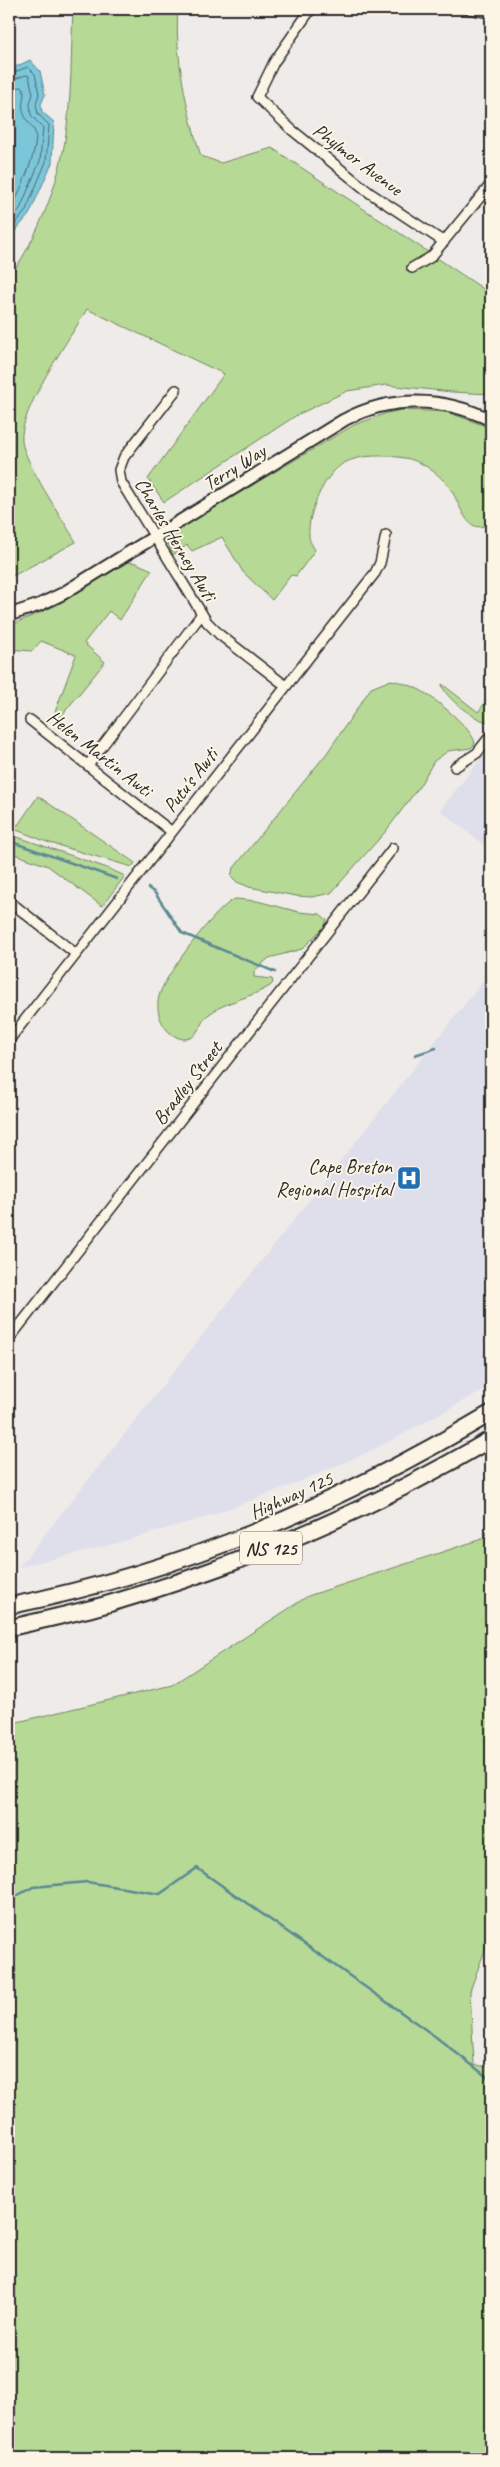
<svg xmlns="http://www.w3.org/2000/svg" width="500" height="2467" viewBox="0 0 500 2467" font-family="Caveat,sans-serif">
	<rect width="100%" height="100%" fill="#efebe8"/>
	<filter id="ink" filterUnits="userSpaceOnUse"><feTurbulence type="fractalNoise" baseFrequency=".02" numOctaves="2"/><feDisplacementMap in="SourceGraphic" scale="10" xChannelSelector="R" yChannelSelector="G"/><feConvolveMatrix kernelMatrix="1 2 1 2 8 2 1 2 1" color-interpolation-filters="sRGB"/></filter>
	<g filter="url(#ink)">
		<path fill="#dfdfeb" d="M491,746v105l-51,-41z
			M491,971v415l-116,63 -83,36 -86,32 -92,27 -95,23z"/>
		<path fill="#b6da95" stroke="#708260" d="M73,9h105c-4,44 9,104 23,147l20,7 51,-15 219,146v100l-39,-2 -66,-7 -39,6 -50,24 -133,87 -16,-23 76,-105 -137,-65c-16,28 -69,102 -65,132 2,21 42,80 54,101l-67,36v-300c29,-41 50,-94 57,-144 6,-41 5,-84 7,-125z
			M402,410l45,2 44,16v95c-7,4 -14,6 -21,0 -8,-8 -12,-21 -17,-30 -9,-16 -30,-32 -48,-35 -19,-3 -44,-4 -61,5 -20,11 -37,51 -35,73 0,5 4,10 6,14l-19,26 -5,-1 -19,25 -29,-28 -21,-35 -30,14 -5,-6 -14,10 -6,-13 3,-8 8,-5 176,-104 33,-12z
			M127,562l9,1 16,7 -32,50 -11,-9 -25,32 21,19 -47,58 -3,-8 21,-57 -35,-14 -9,10 -23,-2v-23l48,-21z
			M391,680c10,2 20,5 29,10 14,8 54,39 55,54l-4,4 -23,3 -14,10 -15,26 -33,44 -55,62 -19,4 -16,-1 -47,-9 -12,-5 -6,-6 2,-7 94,-116 44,-65z
			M442,684l36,28 13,-17v27c-12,2 -49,-26 -49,-38z
			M38,796l97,67 -3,4 -85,-25 -38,-15v-6l9,4z
			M9,834l98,34 18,8 -23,30 -54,-40 -39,-14z
			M235,899l22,2 42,11 21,2 7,6 -3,7 -22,22 -33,9 -15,13v6l18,2 1,4 -3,3c-19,12 -45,15 -62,29 -7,5 -10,21 -18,23 -8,3 -15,-1 -21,-6 -10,-10 -14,-25 -9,-39 6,-19 57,-87 75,-94z
			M491,1536v397l-21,58 4,74 17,2v391h-482v-734l163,-39 136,-89z"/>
		<path fill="#7bc6da" stroke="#5b8894" d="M30,60l10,11 5,24 -4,9 1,8 12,10 -2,41 -23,52 -20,23v-168z"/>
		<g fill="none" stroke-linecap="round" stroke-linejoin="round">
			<path stroke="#4b6971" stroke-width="1" d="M9,74l19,-7 7,7 4,20 -3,10 2,10 11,11 -3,37 -21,50 -16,19
				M9,81l17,-6 3,1 4,18 -3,9 1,12 12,13 -3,33 -20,48 -11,12
				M9,88l14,-1c3,8 -2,14 0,23 2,10 6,12 11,20 8,13 -14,60 -20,74l-5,6"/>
			<path stroke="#5b8894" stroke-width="2.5" d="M9,841l108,38
				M148,888l7,5 27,40 93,39
				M415,1055l21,-7
				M9,1900l24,-13 54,-5 73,12 37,-26 239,169 55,43"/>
			<defs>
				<path id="street" d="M311,9l-37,53 -17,35 35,33 78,63 74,49
					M468,9l23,4
					M412,268l19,-11 60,-73
					M176,390l-52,67 -5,13 2,12 86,140 13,13 66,51
					M30,720l142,112
					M88,765l113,-150
					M455,767l22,-14 14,-18
					M9,901l67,53
					M9,1040l366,-467 5,-10 6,-28
					M9,1339l384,-491"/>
				<path id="secondary" d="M9,615l30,-10 23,-11 282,-174c47,-25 99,-23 147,0"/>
				<path id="highway" d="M9,1606c177,-36 327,-101 482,-193
					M9,1628c33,-8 67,-15 99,-24 134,-39 263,-94 383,-165"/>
			</defs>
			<use href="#street" stroke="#2b2b2b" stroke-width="12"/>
			<use href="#secondary" stroke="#2b2b2b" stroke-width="15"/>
			<use href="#highway" stroke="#2b2b2b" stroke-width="19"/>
			<use href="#street" stroke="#fcf5e5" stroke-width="9"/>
			<use href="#secondary" stroke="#fcf5e5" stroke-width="11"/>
			<use href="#highway" stroke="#fcf5e5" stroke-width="15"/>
		</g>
	</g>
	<defs>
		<symbol id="hospital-square" viewBox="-11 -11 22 22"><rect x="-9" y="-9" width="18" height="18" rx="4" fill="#1f6fb2" stroke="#fcf5e5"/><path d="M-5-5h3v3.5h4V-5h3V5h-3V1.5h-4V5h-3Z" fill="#fff"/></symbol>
	</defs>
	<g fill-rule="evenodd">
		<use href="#hospital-square" x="395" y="1164" width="28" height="28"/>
	</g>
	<g text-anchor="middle" stroke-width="4" stroke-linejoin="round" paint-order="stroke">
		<rect fill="#fcf5e5" stroke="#6a6863" stroke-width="1" x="240" y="1531.5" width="62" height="33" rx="4"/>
		<g font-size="19" font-weight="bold" fill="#2b2b2b">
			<text x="271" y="1555">NS 125</text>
		</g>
		<g font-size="20" fill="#2b2b2b" stroke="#fcf5e5">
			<text transform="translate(358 159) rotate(37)" y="7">Phylmor Avenue</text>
			<text transform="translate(234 467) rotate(-32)" y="7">Terry Way</text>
			<text transform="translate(176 539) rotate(59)" y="7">Charles Herney Awti</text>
			<text transform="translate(100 753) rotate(38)" y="7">Helen Martin Awti</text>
			<text transform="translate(190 780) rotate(-52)" y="7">Putu's Awti</text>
			<text transform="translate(187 1083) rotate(-52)" y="7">Bradley Street</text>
			<text transform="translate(291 1495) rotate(-24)" y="7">Highway 125</text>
		</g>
		<g font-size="20" fill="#2b2b2b" stroke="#fcf5e5" text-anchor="end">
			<text x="392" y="1173">Cape Breton<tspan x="392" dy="23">Regional Hospital</tspan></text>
		</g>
	</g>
	<rect width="500" height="2467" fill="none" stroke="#fcf5e5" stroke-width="30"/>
	<rect x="15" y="15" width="470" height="2437" fill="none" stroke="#2b2b2b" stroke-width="2" filter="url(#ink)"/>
</svg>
